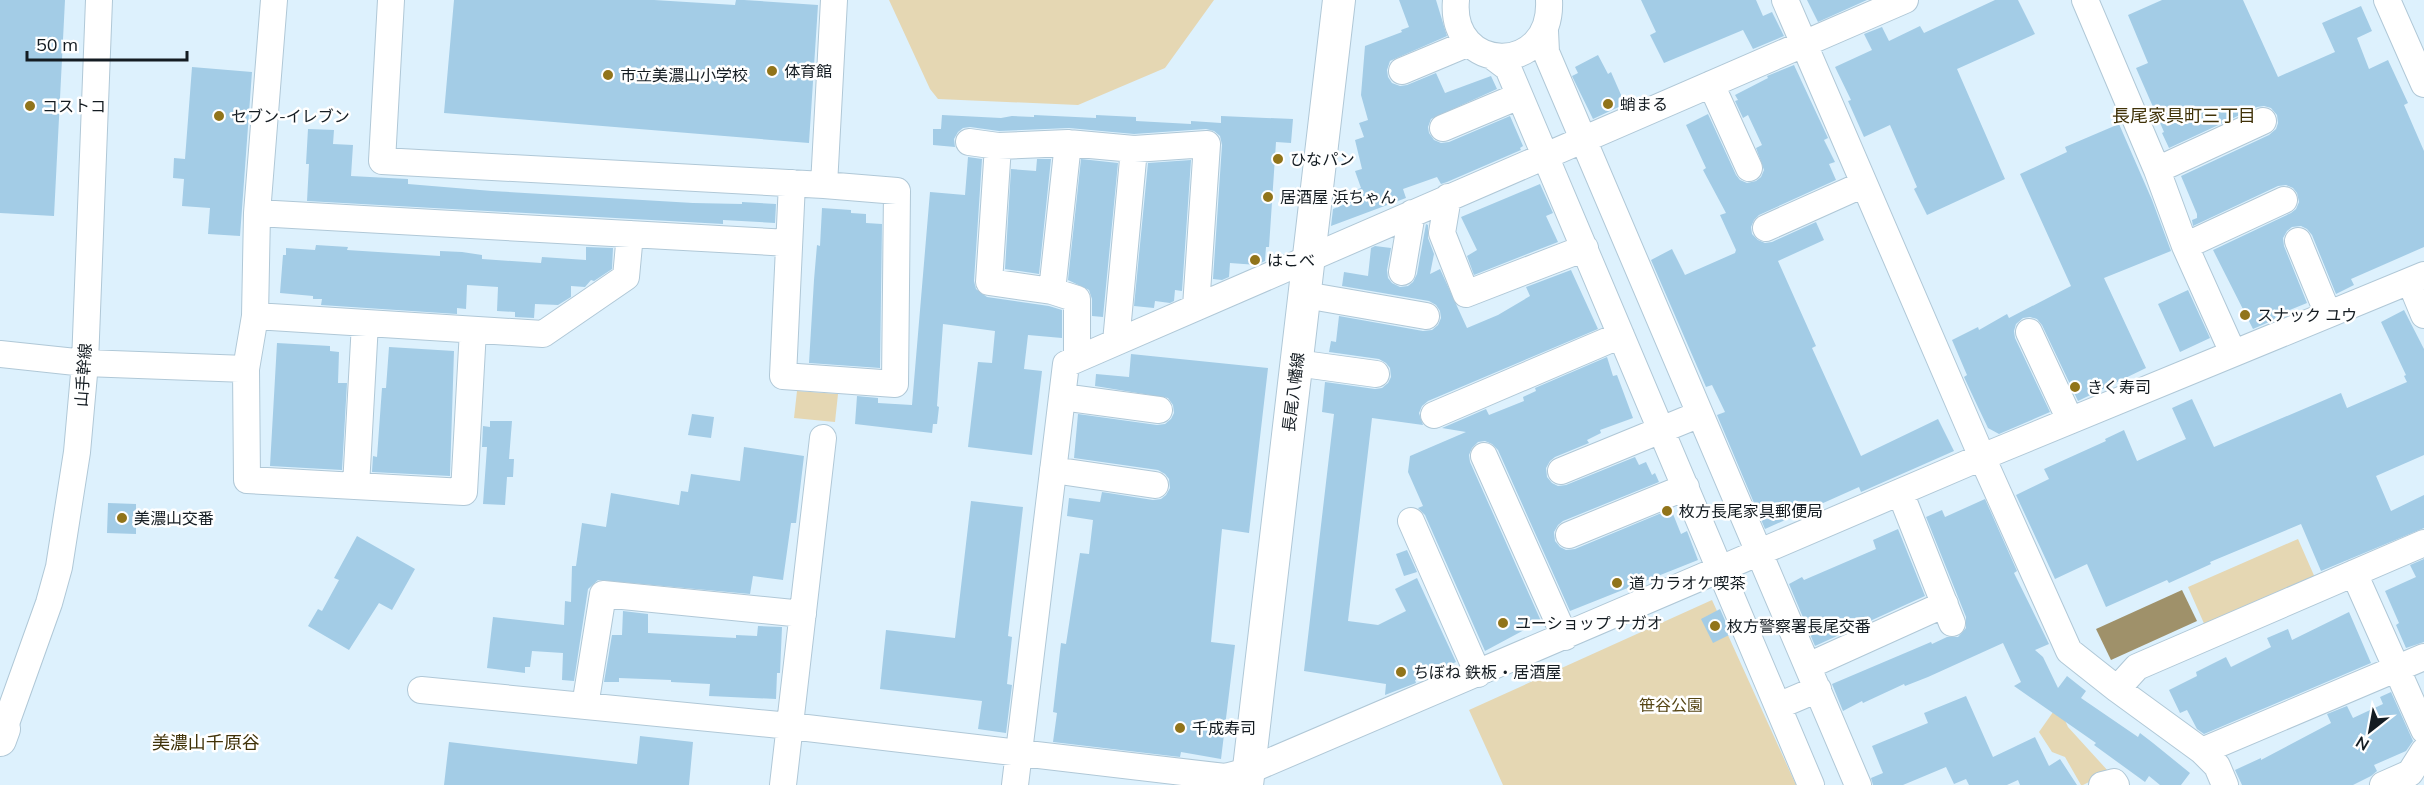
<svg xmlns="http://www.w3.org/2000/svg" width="2424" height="785" viewBox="0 0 2424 785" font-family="Mulish,'Noto Sans JP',sans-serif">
	<rect width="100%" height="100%" fill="#ddf1fd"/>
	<path fill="#e5d7b3" d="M889,0h325l-49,68 -87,37 -140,-6 -8,-10z
		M797,391l41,3 -3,28 -41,-4z
		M2298,539l18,41 -110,48 -18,-41z
		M1712,600l84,185h-293l-34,-75z
		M2058,705l10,22 41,45 -26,13h-2l-16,-28 -13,-5 -13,-20z"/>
	<path fill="#9f916a" d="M2182,590l15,31 -86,39 -15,-31z"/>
	<path fill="#a3cce6" d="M0,0h65l-11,216 -54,-3z
		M454,0h200l81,5 1,-5h8l74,5 -9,138 -365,-30z
		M1399,0h37l11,36 -57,25 -3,9 1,7 4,6 8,3 7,-1 29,-12 9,20 46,-17 6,13 -66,30 -3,8 1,6 5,7 7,3 8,-1 61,-26 13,30 -3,2 1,2 -74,32 -6,2 -4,-7 -34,12 3,9 -75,28 2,-17 20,-8 -3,-9 11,-4 -6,-17 7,-2 -7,-29 9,-3 -5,-14 9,-3 -7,-25 4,-49 37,-14 -1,-2 8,-3z
		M1641,0h115l7,16 9,-4 12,24 -31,13 -10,-19 -79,33 -14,-28 6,-3z
		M1807,0h60l-49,22z
		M1995,0h23l17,34 -78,35 48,110 -78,36 -13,-26 3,-2 -27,-62 -26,12 -16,-36 3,-1 -16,-33 37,-17 -8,-16 18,-7 7,14 31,-15 4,7z
		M2162,0h81l35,77 57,-25 -13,-29 39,-17 11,25 -15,7 12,31 19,-9 20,43 -4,2 20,46v96l-73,32 3,6 -18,9 -24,-59 -5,-6 -6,-3 -9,1 -5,4 -4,7 1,8 23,57 -32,13 1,3 -23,10 -40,-79 78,-37 5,-4 3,-7 -2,-9 -4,-5 -7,-3 -8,1 -85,40 -1,-6 5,-2v-4l-16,-38 88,-41 7,-6 2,-6 -1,-8 -6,-7 -7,-2 -7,1 -88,41 -7,-15 2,-1 -28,-64 12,-5 -20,-48z
		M1598,55l10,19 3,-2 14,32 -32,15 -21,-43 6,-3 -3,-6z
		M1794,65l34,73 -4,2 11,22 -6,2 7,16 -77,35 -5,5 -3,7 1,7 6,6 7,3 7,-1 44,-20 8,18 -46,21 38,85 -4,2 49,108 77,-37 16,32 -93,41 -2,-5 -94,42 -48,-114 8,-3 -13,-27 -6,2 -55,-127 21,-11 13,26 50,-22 1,-3 -16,-35 6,-2 -23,-43 3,-2 -20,-43 22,-11 28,61 4,5 7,3 9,-2 5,-4 3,-7 -8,-22 6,-3 -14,-30 -5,3 -8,-17 3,-1 -3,-5 33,-17 -1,-2z
		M192,67l60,5 -12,164 -32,-2 2,-26 -28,-2 2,-27 -11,-1 1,-20 11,1z
		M942,115l59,3 11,-2 22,1v-2l62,3v-3l40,2v4l55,3v-3l30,2v-7l72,3 -2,24 -15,-1 -7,105h-3l-1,14 -8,4 -27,-2 -1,14 -7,3 -9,-1 9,-134 -2,-9 -6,-5 -8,-2 -72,5 -65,-6 -70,3 -29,-4 -7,1 -5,4 -4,7 1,8 -22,-2v-16h8z
		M2119,124l33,76 19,51 -67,27 42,90 -68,33 -36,-76 -5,-6 -7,-2 -7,1 -7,6 -2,7 1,7 35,74 -51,22 -11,-6 -11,-23 -13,-28 3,-2 -15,-35 26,-13 1,3 28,-16 2,4 62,-32 -51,-112 47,-22 -2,-5z
		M308,129l26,1 -1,14 20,1 -2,31 57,3v5l84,7 201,12 49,1v-2l34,2 -1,19 -52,-3v4l-416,-23 2,-37h-3z
		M968,157l14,2 -8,122 2,8 11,8 62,9 13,4v28l-34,-3 -4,34 18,2 -10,84 -64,-8 10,-85 14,1 3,-32 -52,-7 -6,82 2,1 -2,17h-4l-1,9 -77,-9 2,-28 21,2v5l34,2 18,-213 35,3z
		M1037,159h14l-12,115 -34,-5 6,-100 25,2z
		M1081,159l37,4 -15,154 -11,-1v-17l-3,-9 -21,-10z
		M1191,160l-9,131 -7,-1 -1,11 -4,2 -15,-2 -1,7 -20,-2 14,-143z
		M1540,184l13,29 -7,3 12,26 -84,33 -7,-19 10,-6 -16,-33z
		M822,208l29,2v3l15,1v9l16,1 -2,144 -71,-5 5,-83 3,-35 3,1z
		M1426,224l2,1v13l6,16 -4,20 10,-5 27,59 31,-13 32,-19 -4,-9 45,-17 27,59 -170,72 -6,5 -3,7 4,12 -51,-7 -24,203 30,4 28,-14 -11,-22 22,-11 39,84 -41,18 1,3 -31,12 1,-11 -82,-13 30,-257 -12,-2 3,-30 50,7 7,-1 6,-5 3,-6 -1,-9 -4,-5 -7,-4 -50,-7 2,-11 5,1 3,-26 84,15 9,-1 6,-5 3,-7 -1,-7 -4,-6 -7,-4 -87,-15 2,-14 24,4 3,-28 4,-2 16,2 -4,22 1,8 4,5 8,4 8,-1 5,-4 4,-8z
		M316,245l32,2 -1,3 93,6v-5l22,1 20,3v4l59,4 1,-6 44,3v-13l27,1 -1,21 -18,12 -3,-1 -6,7 -14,-1v11l-13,8 -23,-1 -1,14 -19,-1v-5l-18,-1 1,-24 -31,-2 -1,24 -9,-1v6l-136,-9 1,-6h-9v-3l-33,-3 3,-38h3v-7l29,2z
		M2188,290l22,48 -30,14 -22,-48z
		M2404,310l20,39v106l-48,21 15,35 33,-16v33l-103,43 -20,-47 -91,38 1,2 -42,19 -2,-3 -61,27 -19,-43 -32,15 -39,-84 33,-16 -5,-10 62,-28 -1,-2 19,-9 13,31 49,-22 -14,-31 20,-9 22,48 127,-54 6,15 60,-26 -3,-6 2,-1 -25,-53z
		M277,343l53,3v5l9,1 -1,31h9l-5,87 -72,-4z
		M389,347l65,4 -4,125 -78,-4 1,-16 4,1 5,-69h4z
		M1131,354l137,14 -19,165 -27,-4 -11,113 24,3 -14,114 -40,-7 -1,5 -127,-15 4,-29 -4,-1 8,-69 5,1 14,-91 9,1 4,-34 -26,-4 2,-18 31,4 2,-10 51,8 8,-1 5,-4 4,-7 -1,-9 -4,-5 -7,-4 -84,-12 4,-44 79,11 8,-1 6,-5 3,-6 -1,-8 -5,-7 -73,-12 1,-12 33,3z
		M1607,357l6,19 4,-1 16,43 -33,12 1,3 -14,7 2,3 -34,14 -5,4 -4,7 1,9 5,6 6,3 8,-1 69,-28 4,8 7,-3 6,13 3,-2 4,9 -96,39 -5,4 -4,7 1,9 5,6 6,3 9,-1 96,-40 10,25 6,-3 11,29 -128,51 -72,-161 -6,-6 -7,-3 -7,1 -6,6 -3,7 1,7 71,159 -56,30 -60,-136 -7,-7 5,-2 -15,-34 2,-16 56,-24 -24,-4 44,-19 3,6 35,-14 -1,-4 13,-6 -1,-3z
		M692,414l22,3 -3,21 -23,-3z
		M490,421h22l-3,38h5l-1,18h-6l-2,28 -22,-1 4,-57h-5l1,-21 7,1z
		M744,447l60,9 -8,67h-5l-8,57 -30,-4 -3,18 -152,-14 -10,9 -14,92 -12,-1 1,-27 -31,-2 -2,16h-5v6l-38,-5 6,-51 71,8 1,-24 6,1 1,-36h4l6,-43 24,4 5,-34 68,12 2,-14 7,1 3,-18 49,7z
		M1985,499l32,72 -3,2 35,71 -14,6 8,7 15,31 9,-12 19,15 -5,7 57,39 2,-4 13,10 37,30 -9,12h-21l-11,-9 -4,6 -51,-37 2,-2 -82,-57 7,-4 -18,-39 -75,34 -23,9 -1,-2 -41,19 -1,-2 -19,10 -11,-27 99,-42 1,2 15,-7h11l8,-9v-11l-40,-100 16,-7 3,7z
		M971,501l52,6 -15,129 4,1 -5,47 5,1 -6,48 -28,-4 4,-28 -102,-12 6,-59 69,8z
		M108,503l28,1v30l-29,-1z
		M1898,529l27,67 -110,50 -26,-62 13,-7 2,3 72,-31 -3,-9z
		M357,536l58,33 -23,41 -13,-7 -30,47 -41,-24 10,-17 4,2 17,-31 -5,-2z
		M1407,550l10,22 -13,4 -8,-22z
		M2424,559v83l-18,6 -10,-23 3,-2 -14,-32 31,-14 -6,-12z
		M1720,609l11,25 -18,9 -12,-24z
		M623,611l25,3v19l88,5v-3l21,1 1,-10 24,1 -2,46h-3l-1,26 -67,-3 1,-12 -39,-2v-2l-52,-2v4h-15l8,-47h10z
		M2349,612l22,51 -167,71 -7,-5 -10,-19 -7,3 -11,-23 28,-14 -1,-4 30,-15 5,10 40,-20 -4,-9 21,-9 4,11z
		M2391,692l22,49 -7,10 -32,14 3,6 -6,5 -18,9h-111l-7,-15 26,-12v2l70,-37 -4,-9 20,-8 6,12 30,-14 -3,-7z
		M1966,696l27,61 42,-20 14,29 11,-7 17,26h-57l-2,-5 -11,5h-38l-3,-6 -12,5 -8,-17 -43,18h-30l-2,-7 12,-5 -11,-27 56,-23 -4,-10z
		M640,736l53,6 -4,43h-245l5,-43 188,22z"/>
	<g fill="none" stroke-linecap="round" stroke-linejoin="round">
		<defs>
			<path id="minor" d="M274,0l-17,213 -2,103 -9,53 1,111 217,12 9,-162
				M391,0l-9,161 442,24 73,6 -2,193 -112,-8 9,-193
				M1456,0c-7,74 97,77 93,0
				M1785,0l197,457 87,194 48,38 85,62 15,15 8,19
				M2085,0l72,170 28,76 48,107
				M2387,0l37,84
				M1545,31l1,21 312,733
				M1492,56l16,12 303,717
				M1402,71l67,-28
				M1711,84l38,84
				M1443,128l76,-32
				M969,142l29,4
				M2157,170l106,-49
				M824,185l10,-185
				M1448,197l-6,36 24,61 119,-46
				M257,213l532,30
				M1766,228l98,-44
				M2298,241l30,73
				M2185,246l99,-46
				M1402,272l10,-59
				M2410,281l14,34
				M1052,291l16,-148
				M1305,295l121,21
				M255,316l288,18 83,-57 4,-43
				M2029,332l41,88
				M1116,342l18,-193
				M0,354l85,9 161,6
				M1077,359v-60l-25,-8 -63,-9 9,-136 70,-3 66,6 73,-5 -11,163
				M1296,363l80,11
				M1062,397l97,13
				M1434,415l187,-80
				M1484,456l81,181
				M1053,470l102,15
				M1561,471l139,-57
				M356,486l9,-163
				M1900,492l52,131
				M1411,521l67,153
				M1569,535l117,-48
				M2354,573l70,157
				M1808,666l137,-62
				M2117,689l20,-22 287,-124
				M421,690l369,36 435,51 23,-6 734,-314 442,-182
				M585,706l18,-112 200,20
				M1778,706l40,-17
				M4,729l45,-126 10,-36 18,-115 8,-89 14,-363
				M2202,751l222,-94
				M783,785l40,-347
				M1015,785l51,-421 839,-364
				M2102,785l12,-3 2,3
				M2383,785l27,-12 14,-22"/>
			<path id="major" d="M0,726l4,3 -4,11
				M1247,785l92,-785"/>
		</defs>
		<use href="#minor" stroke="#b0c8d7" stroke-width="28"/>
		<use href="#major" stroke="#b0c8d7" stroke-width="34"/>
		<use href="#minor" stroke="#fff" stroke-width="26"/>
		<use href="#major" stroke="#fff" stroke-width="32"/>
	</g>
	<g fill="#91741a" stroke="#fff" stroke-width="2">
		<circle cx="772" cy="71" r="6"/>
		<circle cx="608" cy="75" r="6"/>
		<circle cx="1608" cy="104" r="6"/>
		<circle cx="30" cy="106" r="6"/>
		<circle cx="219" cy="116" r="6"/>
		<circle cx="1278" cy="159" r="6"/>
		<circle cx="1268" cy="197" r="6"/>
		<circle cx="1255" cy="260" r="6"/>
		<circle cx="2245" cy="315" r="6"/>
		<circle cx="2075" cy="387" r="6"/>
		<circle cx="1667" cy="511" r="6"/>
		<circle cx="122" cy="518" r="6"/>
		<circle cx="1617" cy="583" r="6"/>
		<circle cx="1503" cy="623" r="6"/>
		<circle cx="1715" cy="626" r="6"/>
		<circle cx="1401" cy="672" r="6"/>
		<circle cx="1180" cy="728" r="6"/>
	</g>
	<g text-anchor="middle" stroke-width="5" stroke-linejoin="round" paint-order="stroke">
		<g font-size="16" fill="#141c22" stroke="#fff" text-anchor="start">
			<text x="784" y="77">体育館</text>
			<text x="620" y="81">市立美濃山小学校</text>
			<text x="1620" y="110">蛸まる</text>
			<text x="42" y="112">コストコ</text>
			<text x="231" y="122">セブン-イレブン</text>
			<text x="1290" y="165">ひなパン</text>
			<text x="1280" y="203">居酒屋 浜ちゃん</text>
			<text x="1267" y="266">はこべ</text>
			<text x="2257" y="321">スナック ユウ</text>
			<text x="2087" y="393">きく寿司</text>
			<text x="1679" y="517">枚方長尾家具郵便局</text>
			<text x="134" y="524">美濃山交番</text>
			<text x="1629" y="589">道 カラオケ喫茶</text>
			<text x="1515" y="629">ユーショップ ナガオ</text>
			<text x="1727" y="632">枚方警察署長尾交番</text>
			<text x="1413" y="678">ちぼね 鉄板・居酒屋</text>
			<text x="1192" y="734">千成寿司</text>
		</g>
		<g font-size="16" fill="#141c22" stroke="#fff">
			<text transform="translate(83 375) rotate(-86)" y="6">山手幹線</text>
			<text transform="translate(1293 392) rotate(-83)" y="6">長尾八幡線</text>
		</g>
		<g font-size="16" fill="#554514" stroke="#fff">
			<text x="1671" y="711">笹谷公園</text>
		</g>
		<g font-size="18" fill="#403208" stroke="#fff">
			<text x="2184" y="122">長尾家具町三丁目</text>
			<text x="206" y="749">美濃山千原谷</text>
		</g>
	</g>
	<g transform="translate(2370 731) rotate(211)" stroke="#ffffff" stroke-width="4.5" paint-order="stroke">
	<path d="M0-4.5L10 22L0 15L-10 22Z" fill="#141c22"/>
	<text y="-9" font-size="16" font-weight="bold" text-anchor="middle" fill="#141c22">N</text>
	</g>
	<path d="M27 51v9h160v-9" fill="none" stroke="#141c22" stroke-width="3"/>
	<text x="36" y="51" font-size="18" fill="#141c22" stroke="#ffffff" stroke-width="4.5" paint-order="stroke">50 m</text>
</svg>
